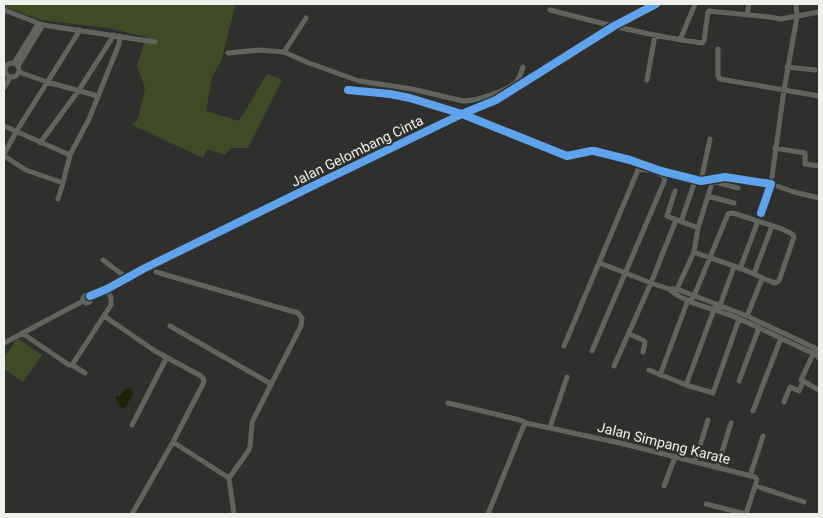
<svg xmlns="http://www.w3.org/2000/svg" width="823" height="518" viewBox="0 0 823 518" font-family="Roboto,sans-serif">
	<rect width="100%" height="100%" fill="#2f302e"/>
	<path fill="#3f4b26" d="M4,4h232l-15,57 -9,16 -6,34 33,10 28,-47 15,6 -34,68h-17l-6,7 -18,-6 -4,9 -71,-33 6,-6 7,-31 -8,-22 9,-29 -38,-9 -66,-8 -38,-13z
		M17,338l25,17 -19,27 -19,-13v-11z"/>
	<path fill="#1b2504" d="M130,388l2,3 1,4 -6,9v2l-4,2 -4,-1v-4l-3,-2v-4l1,-1h3l5,-7z"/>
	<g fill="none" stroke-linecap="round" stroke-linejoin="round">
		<path stroke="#61645d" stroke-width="5" d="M796,4l1,13 -13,73 -13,94 23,8 25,6
			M4,10l39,15 112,17
			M550,10c50,13 100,26 152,33l2,-2 4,-29 1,-1 60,6 12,2 38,-7
			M747,15l2,-11
			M680,40l15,-36
			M718,49v27l2,3 99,17
			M284,52l22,-34
			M228,53l32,-3 24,2 25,11 50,18 53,8 51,12c14,0 43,-10 53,-19 4,-4 5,-10 7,-15
			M5 70a7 7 0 1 1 14 0a7 7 0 1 1-14 0Z
			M14,63l24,-39
			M18,66l25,-41
			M787,67l28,3
			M19,72l28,10 51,14
			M647,80l8,-45
			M4,88l6,-11
			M348,90l42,4 20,4 52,16 105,42 24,-5h3l36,9 31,11 40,10 24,-4 46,7 -10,29
			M4,126l66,29
			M40,143l39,-53 35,-55
			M775,148l30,5v11l14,2
			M4,154l12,-22 64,-102
			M4,156l22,14 37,13 7,-28 19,-36 30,-75 1,-8
			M701,181l9,-42
			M675,191l-8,25 31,12
			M708,196l26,7
			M58,199l5,-16
			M681,222l13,-38
			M103,260l24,18
			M600,263l51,20 18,6h8l70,27 68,32 4,3
			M740,269l18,-48
			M156,272l142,41 4,5 -1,8 -48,94c-3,10 -1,21 -4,30l-20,28 5,36
			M754,274l18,-48
			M669,289c18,16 46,19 68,29 27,11 52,25 78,36l4,4
			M676,291l18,-39 4,-24 14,-45 4,-1 22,6
			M83 299a4 4 0 1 1 8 0a4 4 0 1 1-8 0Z
			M90,296l17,-7 38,-21 182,-89 135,-65 34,-14 118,-74 42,-22
			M691,301l3,-5 34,-82 5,-1 49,16 10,5 2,3 -15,44 -4,2c-7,-2 -14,-6 -21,-9 -20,-9 -41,-15 -60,-22
			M719,308l15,-41
			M104,316l51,35 46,25 3,4 -1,4 -30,58 -41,72
			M747,316l15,-37
			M170,326l101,58
			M22,333l47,32h3l39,-60v-7l-4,-9
			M629,334l14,6 2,2 -2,10
			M4,343l79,-42
			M564,346l74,-176c7,-2 22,3 27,8l-1,4 -72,169
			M814,352l-13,28 18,10
			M72,365l13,8
			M614,366l37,-83 25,-63
			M649,370l37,15 27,8 26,-74
			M660,375l28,-75
			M739,381l20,-53
			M686,385l29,-78
			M784,402l6,-15 9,4 4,-9
			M448,403l72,17 6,3
			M753,411l28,-73
			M132,425l35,-68
			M550,427l17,-50
			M173,442l56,36
			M695,462l13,-42
			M717,468l14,-45
			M750,476l13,-40
			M664,486l11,-29
			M756,486l48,16
			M706,504l40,10
			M488,514l36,-89 2,-2 94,20 135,34 2,3 -11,34"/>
		<defs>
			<path id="cycleway" d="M348,90l42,4 20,4 52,16 105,42 24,-5h3l36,9 31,11 40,10 24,-4 46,7 -10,29
				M90,296l17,-7 38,-21 182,-89 135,-65 34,-14 118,-74 42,-22"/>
		</defs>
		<use href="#cycleway" stroke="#2f312d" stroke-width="11"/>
		<use href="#cycleway" stroke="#60a3ed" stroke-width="8"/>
	</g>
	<g text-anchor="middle" stroke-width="4" stroke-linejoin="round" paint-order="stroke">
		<g font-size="14" fill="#eef0ec" stroke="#2f312d">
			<text transform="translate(357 151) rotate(-26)" y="5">Jalan Gelombang Cinta</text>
			<text transform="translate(664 443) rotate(14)" y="5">Jalan Simpang Karate</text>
		</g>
	</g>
	<rect width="823" height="518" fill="none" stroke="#eef0ec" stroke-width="10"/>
</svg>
